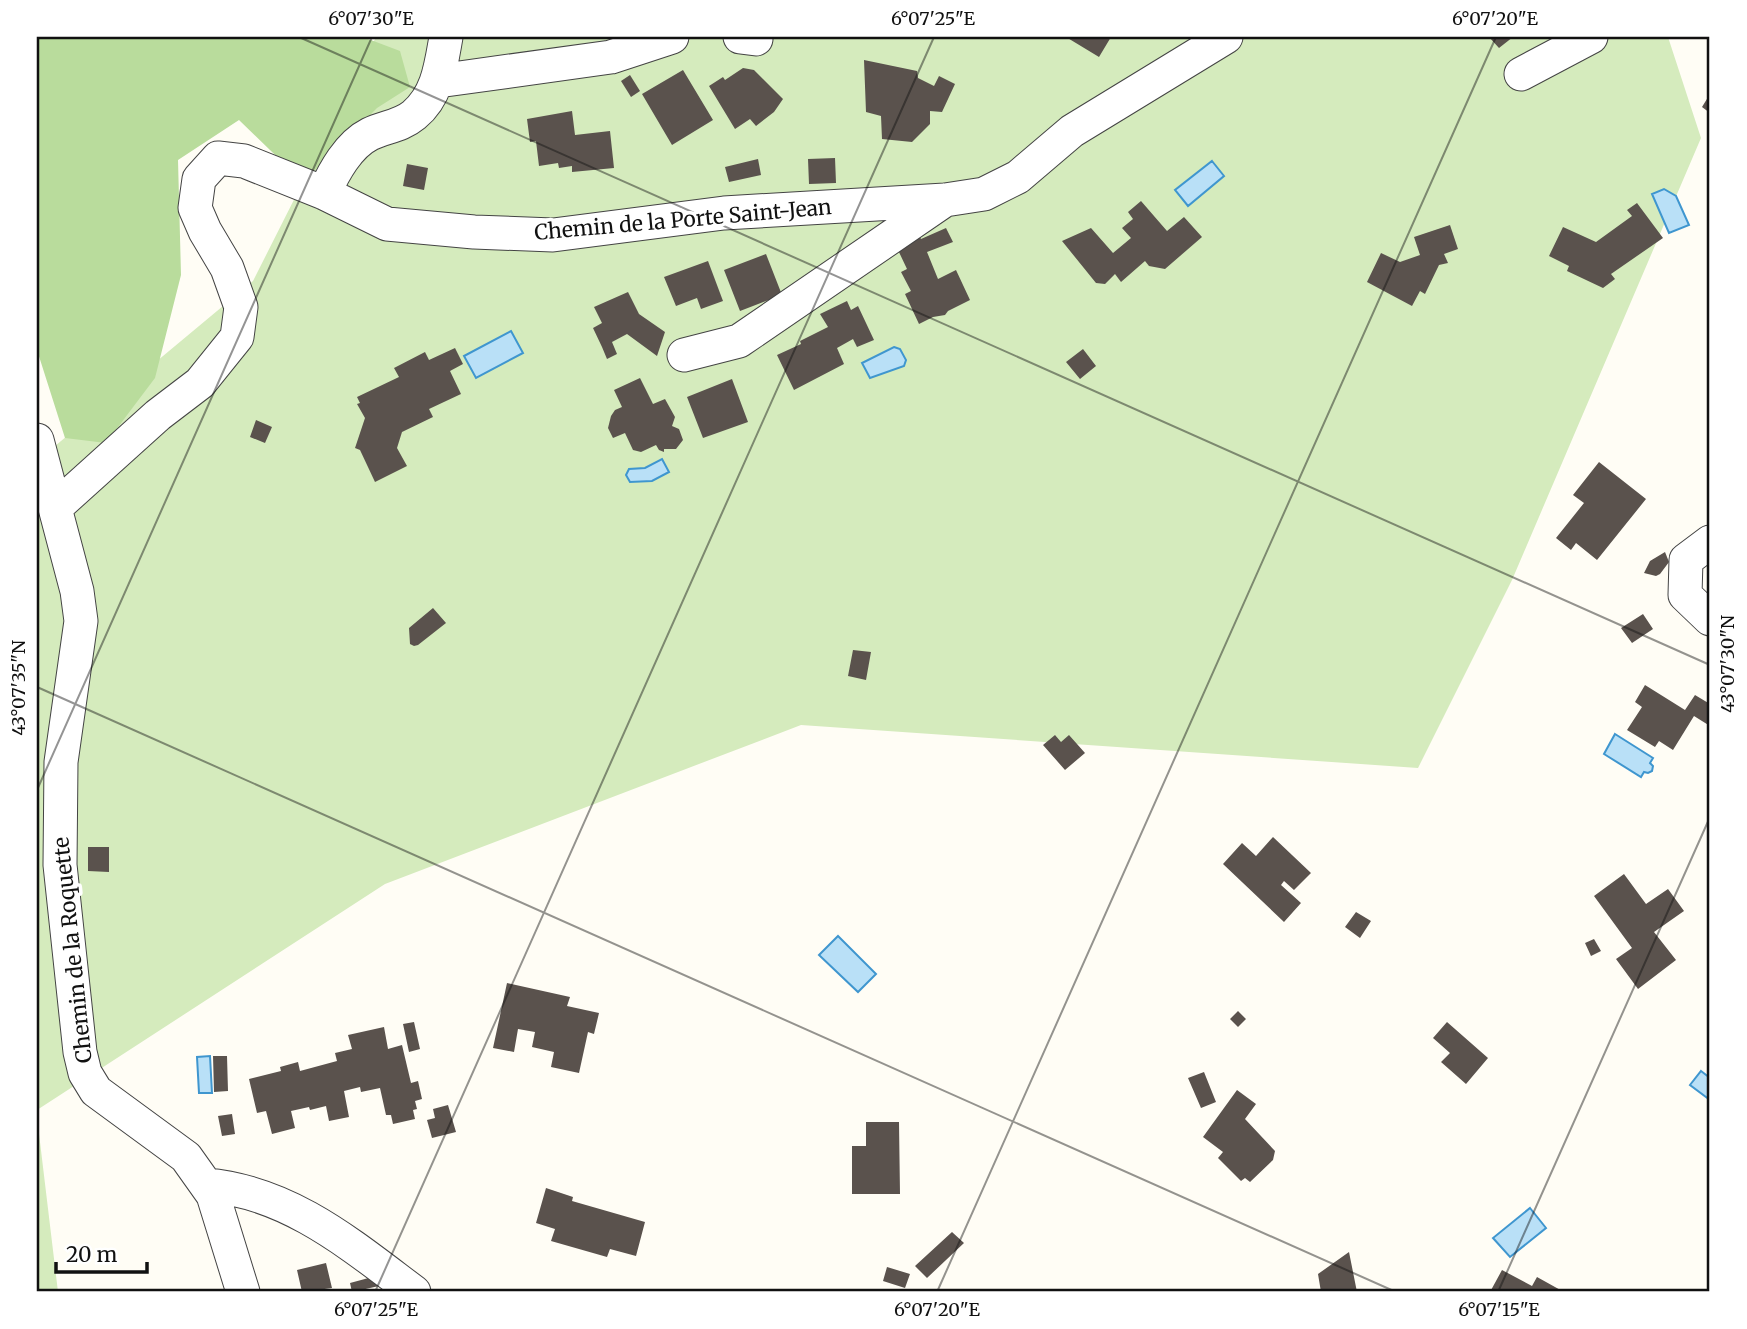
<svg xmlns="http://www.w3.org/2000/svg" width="1747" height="1329" viewBox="0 0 1747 1329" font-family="Merriweather,serif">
	<rect width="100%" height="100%" fill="#fffdf5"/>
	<path fill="#d5ebbd" d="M376,37h1292l33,101 -189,442 -94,188 -617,-43 -416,159 -348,226v-649l216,-180z
		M37,1117l21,175h-21z"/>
	<path fill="#b9dc9c" d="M37,37h326l37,14 10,36 -33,21 -74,74 -64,-62 -61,40 3,115 -26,103 -49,65 -41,-5 -28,-88z"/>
	<path fill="#b9e0f7" stroke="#3f96cf" stroke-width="2" d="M1212,161l12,15 -36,30 -13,-16z
		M1664,189l12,7 13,29 -20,8 -17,-39z
		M511,331l12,22 -47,25 -12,-22z
		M894,347l6,2 6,11 -2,6 -34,12 -8,-15z
		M662,459l7,13 -17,9 -22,1 -4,-7 3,-6 16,-1z
		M1615,734l38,24 -3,5 3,3 -1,5 -4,2 -4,-1 -3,5 -37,-23z
		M838,936l38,38 -18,18 -39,-37z
		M210,1056l2,37h-13l-2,-36z
		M1701,1071l9,7v22l-20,-15z
		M1530,1208l16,20 -36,29 -17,-19z"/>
	<path fill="#5a524d" d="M1066,37h45l-12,20z
		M1489,37h24l-14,11z
		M864,60l53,11 1,7 16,8 5,-10 16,8 -13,28 -12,-1v13l-18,18 -30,-3 -1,-23 -15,-4z
		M743,68l11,2 29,29 -9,13 -18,14 -6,-7 -15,10 -26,-43 14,-9 2,3z
		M683,70l30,50 -41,25 -30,-51z
		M630,75l10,16 -9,6 -10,-16z
		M1710,94v19l-8,-6z
		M572,111l3,24 35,-4 4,37 -42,4v-6l-13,2 -1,-5 -19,3 -3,-25 -6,1 -3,-23z
		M835,158l1,25 -27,1 -1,-25z
		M758,159l3,16 -32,7 -4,-15z
		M407,164l21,4 -4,22 -21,-4z
		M1141,201l26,30 17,-14 18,20 -37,32 -16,-3 -4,-5 -24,21 -6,-8 -10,10 -9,-1 -34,-42 29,-13 22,25 18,-15 -9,-10 11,-9 -5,-7z
		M1637,203l26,35 -52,36 4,5 -12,9 -36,-17 2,-5 -20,-10 14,-29 33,15 36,-26 -5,-6z
		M1450,225l8,24 -14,5 4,9 -9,2 -14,29 -5,-3 -8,15 -45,-24 14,-29 19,9 20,-7 -6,-18z
		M946,228l7,14 -26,10 11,27 18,-9 14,30 -22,11 -3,4 -12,2 -14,7 -14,-30 6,-3 -10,-19 6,-3 -9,-19 22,-13 1,2z
		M766,254l16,41 -42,16 -16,-41z
		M708,261l15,40 -22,8 -4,-11 -21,8 -12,-29z
		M628,292l11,22 26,18 -8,24 -30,-22 -15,8 5,12 -10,5 -5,-12 -9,-19 9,-5 -8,-16z
		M847,301l4,9 7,-4 16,34 -17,7 -4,-8 -16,9 7,16 -50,26 -17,-35 24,-11 -1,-3 28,-14 -8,-13z
		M455,348l8,16 -13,7 11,23 -32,15 4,8 -31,15 -5,16 10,18 -32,16 -15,-32 -5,-2 10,-30 -8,-14 3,-1 -3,-6 42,-20 -5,-9 31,-16 4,8z
		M1083,349l13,17 -16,13 -14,-17z
		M640,378l13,26 12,-5 10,18 -3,9 7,3 4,11 -7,9h-12v3l-5,-2 -3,-5 -15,7 -8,-2 -8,-17 -12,5 -5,-10 3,-12 4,-6 7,-3 -8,-17z
		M732,379l16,43 -45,16 -16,-41z
		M256,420l16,7 -7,16 -15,-6z
		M1599,462l47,37 -49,61 -21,-17 -5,7 -15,-12 28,-35 -11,-8z
		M1665,552l4,10 -9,12 -4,2 -12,-3 6,-12z
		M433,608l13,15 -28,22 -4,1 -4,-2 -1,-16z
		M1643,614l10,15 -21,14 -11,-15z
		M853,650l18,2 -5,28 -18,-4z
		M1645,685l40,25 10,-15 15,9v22l-16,-10 -21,34 -14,-9 -4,6 -28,-17 15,-23 -7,-5z
		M1055,735l6,7 8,-7 16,18 -20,17 -22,-25z
		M1273,837l38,36 -17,17 -10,-9 -3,4 20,18 -17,19 -61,-58 19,-21 14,13z
		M88,847h21v25l-21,-1z
		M1624,874l22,30 22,-15 16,22 -30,21 22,28 -38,29 -22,-30 16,-11 -38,-52z
		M1356,912l15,9 -11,17 -15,-11z
		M1594,939l7,12 -10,5 -6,-13z
		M507,983l63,14 -3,9 32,7 -5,21 -6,-2 -9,41 -28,-6 3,-15 -22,-5 3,-15 -17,-3 -4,23 -21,-4z
		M1238,1011l8,8 -8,8 -8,-8z
		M414,1022l6,27 -11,3 -6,-28z
		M1447,1022l41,36 -22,26 -25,-22 9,-9 -17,-15z
		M384,1027l4,22 14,-4 9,38 7,-2 4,18 -7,2 2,8 -4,1 2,9 -22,5 -2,-9h-5l-6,-27 -19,4 -1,-5 -16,4 5,26 -20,4 -3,-15 -16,4 -1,-3 -18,4 4,17 -23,6 -6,-23 -9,2 -8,-34 32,-8 -1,-4 18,-5 2,9 37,-10 -2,-8 17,-4 -4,-14z
		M213,1056h14l1,35 -14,1z
		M1204,1072l12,30 -15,6 -13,-30z
		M1237,1090l19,14 -11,15 30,32 -2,9 -23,22 -5,-4 -4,3 -23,-23 5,-6 -20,-15z
		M448,1105l8,27 -24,6 -5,-18 8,-2 -2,-9z
		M232,1114l3,20 -13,2 -4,-20z
		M866,1122h33l1,72h-48v-48h14z
		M546,1188l27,9 -1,4 73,21 -9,34 -26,-7 -3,8 -56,-16 4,-12 -19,-6z
		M952,1232l12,11 -37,35 -12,-12z
		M1349,1252l8,40h-36l-3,-18z
		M326,1263l6,25 -30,4 -5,-22z
		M887,1267l23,7 -5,14 -22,-7z
		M1502,1270l30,16 5,-9 27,15h-74z
		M376,1276l3,10 -27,6 -2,-9z"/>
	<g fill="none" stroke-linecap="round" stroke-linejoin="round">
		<defs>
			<path id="minor" d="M740,37l16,2
				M1521,74l70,-37
				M438,81l173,-24 61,-20
				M324,193c10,-21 24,-48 46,-59 14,-7 31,-8 44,-19 24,-20 27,-50 32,-78
				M684,355l55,-14 206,-141
				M37,440l40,151 4,30 -20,141 -1,103 20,187 5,21 11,18 90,66 27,38 30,97
				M56,507l102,-92 42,-32 37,-46 4,-30 -14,-39 -22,-37 -10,-23 4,-29 19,-21 26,3 80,32 63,31 87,8 79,3 171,-22 221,-13 39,-6 34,-17 54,-46 154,-94
				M1710,542l-24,18 -1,35 25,24
				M206,1185c83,7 144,59 208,107"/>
		</defs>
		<use href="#minor" stroke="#444" stroke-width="35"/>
		<use href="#minor" stroke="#fff" stroke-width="33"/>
	</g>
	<path fill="none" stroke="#111" stroke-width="2" stroke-opacity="0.45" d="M299,37l1411,628M37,687l1359,605M37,790l335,-753M375,1292l559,-1255M937,1292l559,-1255M1498,1292l212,-475"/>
	<g text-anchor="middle" stroke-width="7" stroke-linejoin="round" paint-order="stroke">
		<g font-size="21" fill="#111" stroke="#fff">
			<text transform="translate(683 220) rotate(-5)" y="7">Chemin de la Porte Saint-Jean</text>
			<text transform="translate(73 950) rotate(-96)" y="7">Chemin de la Roquette</text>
		</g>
	</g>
	<rect width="1747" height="1329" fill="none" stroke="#ffffff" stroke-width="77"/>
	<path d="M56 1262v10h91v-10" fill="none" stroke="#111111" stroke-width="3.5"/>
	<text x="66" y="1262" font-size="21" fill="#111111" stroke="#ffffff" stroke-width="5" paint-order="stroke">20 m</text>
	<rect x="38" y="38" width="1670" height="1252" fill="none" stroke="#111" stroke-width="2.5"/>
	<g font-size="18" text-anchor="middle" fill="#111">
		<text x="371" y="25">6°07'30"E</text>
		<text x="933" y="25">6°07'25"E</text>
		<text x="1495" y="25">6°07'20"E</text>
		<text transform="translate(1728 664) rotate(-90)" y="6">43°07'30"N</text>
		<text transform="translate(19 688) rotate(-90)" y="6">43°07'35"N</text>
		<text x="376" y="1316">6°07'25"E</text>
		<text x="937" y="1316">6°07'20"E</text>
		<text x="1499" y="1316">6°07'15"E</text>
	</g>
</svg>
